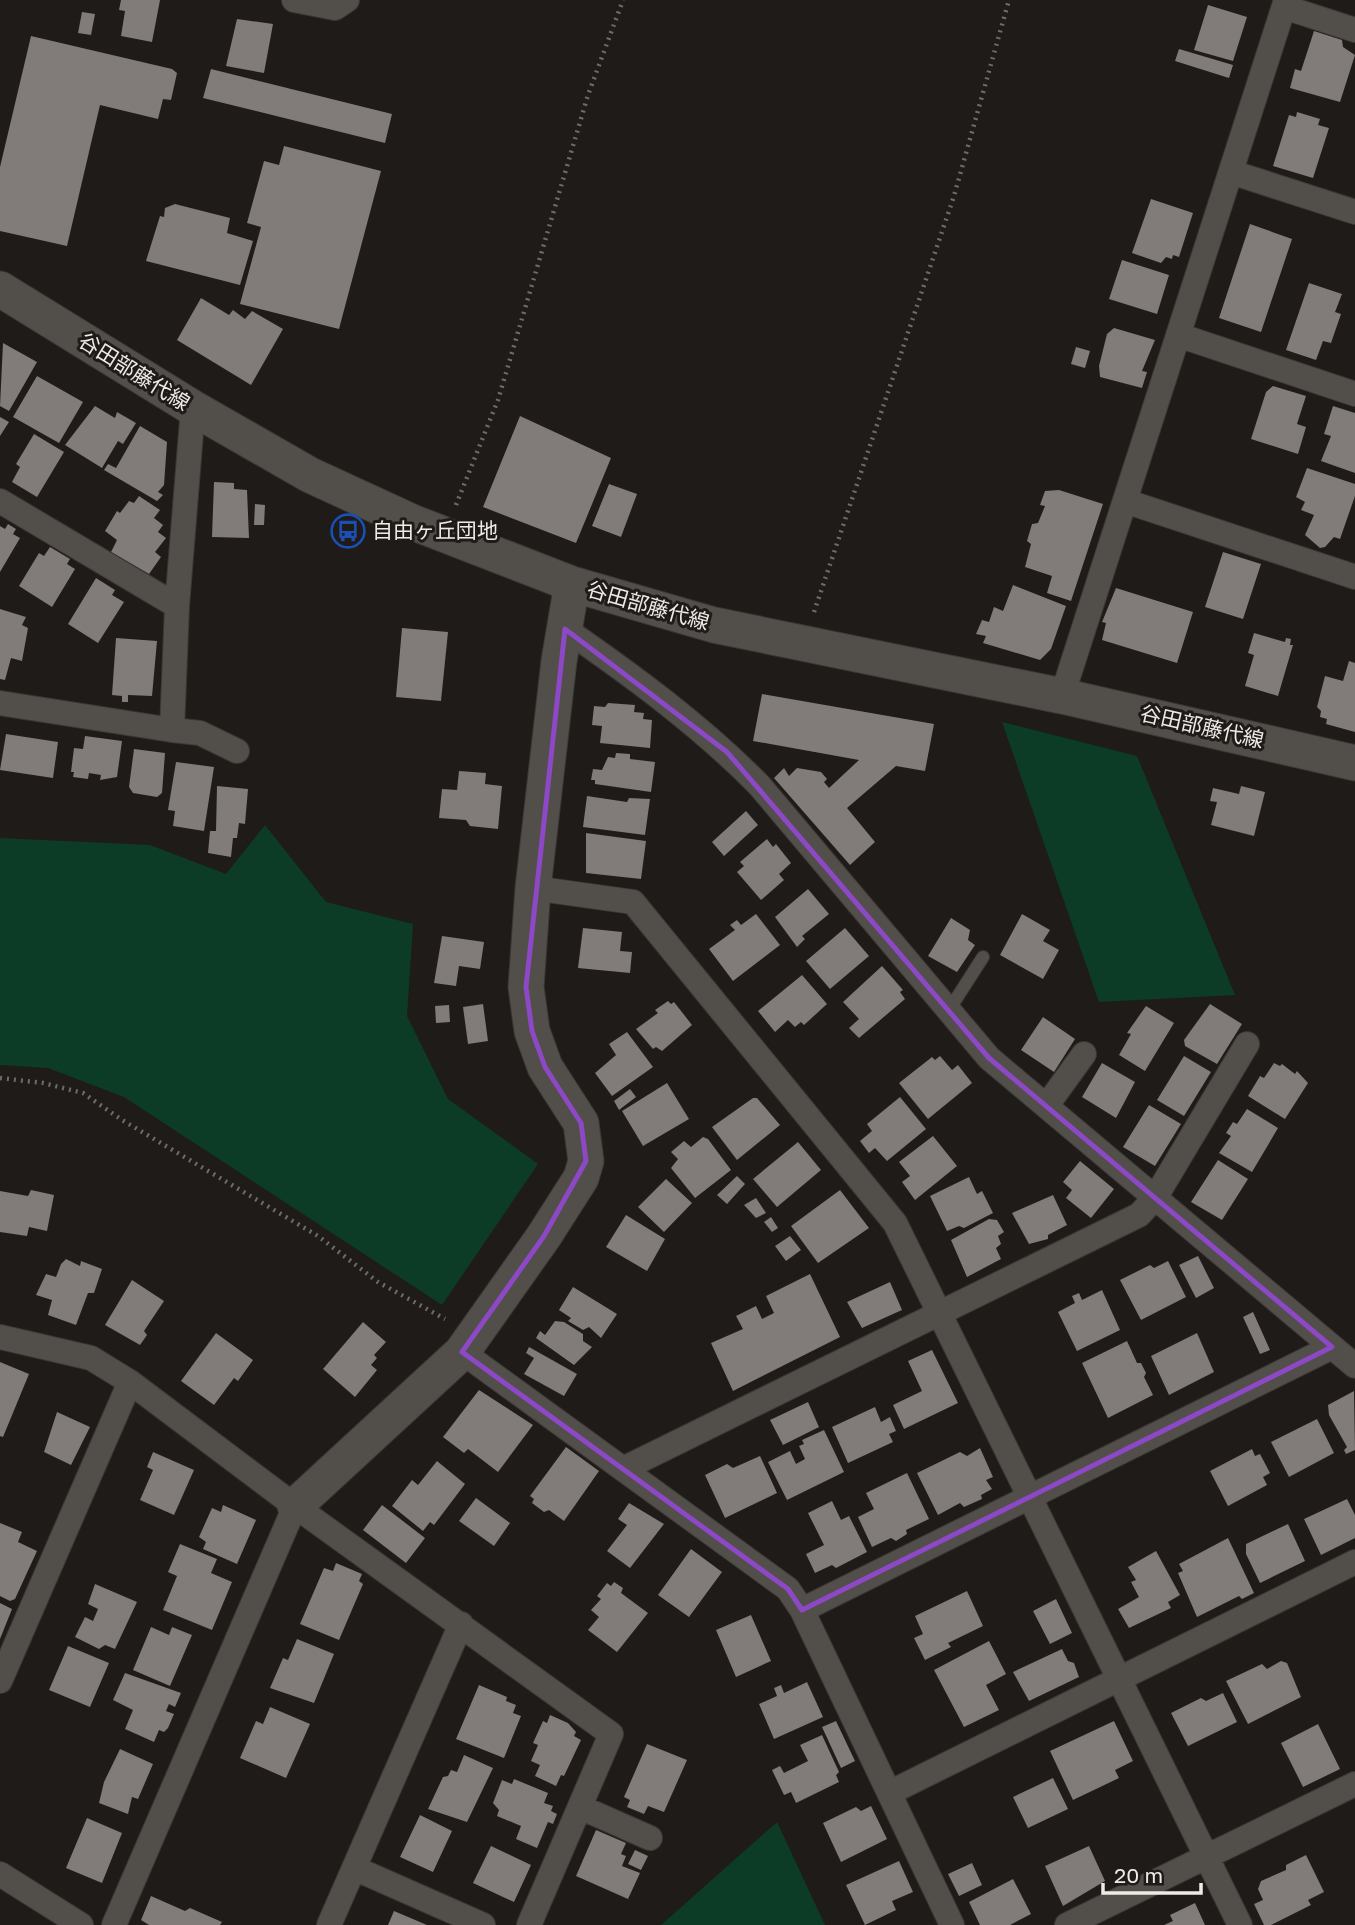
<svg xmlns="http://www.w3.org/2000/svg" width="1355" height="1925" viewBox="0 0 1355 1925" font-family="'Golos Text','Noto Sans JP',sans-serif">
	<rect width="100%" height="100%" fill="#1f1b18"/>
	<path fill="#0c3c26" d="M1002,722l135,34 98,239 -136,7z
		M265,825l61,77 87,22 -6,92 41,83 90,65 -96,141 -318,-208 -76,-29 -48,-3v-227l150,7 76,29z
		M777,1822l48,103h-164z"/>
	<path fill="#817b7a" d="M121,0h39l-8,42 -31,-6 4,-25 -6,-1z
		M1208,5l39,12 -14,44 -39,-11z
		M82,12l13,2 -4,21 -13,-2z
		M237,19l36,5 -9,49 -38,-7z
		M1314,31l28,9 1,7 12,8 -15,47 -50,-14 5,-19 6,2z
		M31,36l141,33 5,4 -6,27 -8,-1 -5,20 -58,-14 -33,141 -67,-15v-64z
		M1179,49l54,16 -4,13 -54,-17z
		M211,69l181,45 -7,29 -182,-45z
		M1297,112l23,7 -2,6 11,3 -16,50 -40,-12 16,-51 7,2z
		M284,146l97,25 -42,158 -99,-25 21,-77 -14,-4 17,-62 15,4z
		M1151,199l42,14 -14,44 -6,-2 -1,4 -6,-2 -5,6 -29,-10z
		M175,204l55,14 -3,15 26,8 -13,44 -94,-24 14,-45 4,1 1,-9z
		M1250,224l42,15 -31,93 -42,-14z
		M1122,260l47,15 -12,39 -48,-15z
		M1309,283l33,11 -7,18 6,2 -10,29 -8,-2 -7,19 -30,-10z
		M201,298l28,17 4,-5 12,9 7,-8 31,18 -32,56 -74,-45z
		M1114,328l41,12 -13,31 5,1 -5,16 -42,-11 -1,-11 8,-32z
		M3,343l34,19 -28,49 -9,-5z
		M1076,347l14,4 -5,17 -14,-4z
		M37,376l46,26 -24,41 -46,-26z
		M1273,386l33,10 -9,28 9,3 -8,27 -47,-15 15,-47z
		M95,406l20,12 2,-6 19,11 -13,21 -5,-3 -16,27 -37,-23z
		M1333,406l22,7v60l-34,-12 10,-25 -7,-2z
		M520,416l91,42 -35,85 -93,-36z
		M0,417l9,5 -9,14z
		M140,426l27,16 -3,43 -6,7 5,3 -6,6 -53,-31 4,-6 8,4z
		M34,434l30,18 -27,45 -25,-15 8,-15 -4,-3z
		M1307,468l48,16v12l-15,43 -6,-2 -9,10 -5,1 -15,-13 9,-20 -13,-5 4,-8 -9,-5z
		M214,482l20,1v6l13,1 2,48 -37,-1z
		M609,484l28,10 -16,43 -29,-11z
		M1059,490l44,14 -32,97 -24,-8 5,-17 -27,-9 6,-23 -4,-3 5,-17 6,-1 7,-17 -5,-1 5,-14z
		M139,496l21,14 -6,8 9,7 -5,7 8,6 -11,14 6,5 -12,17 -38,-22 6,-12 -12,-9 12,-20 3,2 9,-12 5,2z
		M255,504l10,1 -1,20h-10z
		M8,524l8,5 -3,5 7,4 -20,34v-46l5,3z
		M50,547l20,12 -3,5 8,5 -23,38 -33,-21 20,-33 5,3z
		M1223,552l38,12 -18,55 -38,-12z
		M96,578l19,12 -3,5 12,7 -26,41 -30,-19z
		M1013,585l53,21 -15,43 -11,11 -57,-17 3,-7 -10,-2 6,-14 7,2 5,-15 9,4z
		M1116,588l77,24 -16,51 -75,-23 4,-17 -4,-1z
		M0,609l26,8 -4,8 6,3 -6,33 -11,-3 -6,22 -5,-1z
		M402,628l46,4 -7,69 -45,-4z
		M1254,633l31,9 1,-4 5,1 -1,6h3l-15,51 -33,-10 9,-31 -6,-2z
		M116,638l41,3 -5,55 -24,-1v7h-6v-6l-10,-1z
		M1349,661l6,2v69l-29,-8 1,-5 -7,-2 1,-6 -4,-4 8,-31 18,5z
		M762,694l172,30 -9,47 -29,-5 -49,42 28,34 -25,23 -76,-87 10,-10 5,8 8,-8 24,4 6,7 -3,3 5,6 30,-28 -106,-19z
		M608,703l27,2 -1,7 10,1 -1,6 9,1 -2,28 -50,-5 2,-17 -10,-1 2,-19 11,1z
		M6,734l52,8 -5,36 -53,-8z
		M85,736l37,5 -5,36 -17,3 1,-5 -12,-2 -1,6 -15,-2 1,-5h-3l3,-24 9,1z
		M134,749l31,4 -3,40 -5,4 -24,-4 -4,-6z
		M616,753l14,1v5l25,3 -4,30 -56,-8v-4h-4l2,-11 9,1 6,-13 7,1z
		M176,762l38,5 -10,64 -31,-5 2,-15 -7,-1z
		M459,771l27,2 -1,11 17,2 -4,43 -28,-3 -4,-6 -27,-2 3,-29 15,1z
		M217,786l31,3 -3,35 -6,-1 -2,15h-4l-2,19 -23,-4 2,-22h6z
		M1241,786l24,6 -11,44 -43,-11 6,-23 -7,-1 3,-13 26,6z
		M587,796l40,6 2,-4 21,1 -5,36 -62,-8z
		M746,811l12,14 -34,31 -12,-14z
		M586,833l60,8 -5,38 -55,-6z
		M767,839l6,8 3,-3 15,19 -12,11 5,6 -23,20 -24,-28 7,-6 -4,-4z
		M808,889l21,25 -27,22 3,3 -8,8 -22,-30z
		M756,914l24,31 -47,36 -24,-32 26,-19 -5,-5 7,-5 4,5z
		M1022,914l28,16 -7,11 16,9 -16,29 -43,-24z
		M951,918l19,12 -2,10 7,5 -18,27 -29,-16z
		M583,928l39,4 -2,19 12,1 -2,21 -52,-5z
		M845,928l24,28 -39,33 -24,-28z
		M442,936l42,6 -4,27 -21,-3 -3,20 -22,-3z
		M882,966l21,24 -3,2 5,7 -46,39 -10,-10 10,-9 -16,-17z
		M802,975l25,29 -23,21 -3,-3 -6,5 -7,-7 -13,12 -17,-21z
		M668,1001l3,3 3,-2 18,23 -30,26 -6,-4 -3,2 -17,-20 22,-16 -3,-3z
		M483,1004l5,37 -20,3 -5,-37z
		M1210,1004l32,20 -25,40 -32,-18 -1,-6z
		M449,1005l1,17 -14,1 -1,-17z
		M1146,1006l28,17 -29,48 -26,-16 12,-21 -4,-1z
		M1043,1017l32,22 -21,33 -33,-22z
		M627,1032l26,35 -41,29 -17,-23 21,-18 -7,-11z
		M940,1056l12,14 6,-5 14,18 -44,36 -29,-36 33,-26 3,3z
		M1184,1056l27,16 -27,44 -27,-16z
		M1102,1063l33,19 -19,36 -34,-21z
		M1274,1063l6,3 2,-2 13,10 2,-3 11,12 -23,36 -37,-23 12,-20 4,2z
		M667,1083l22,36 -46,27 -21,-35z
		M630,1089l6,8 -17,13 -5,-9z
		M900,1097l26,32 -39,32 -12,-13 -6,5 -9,-12 12,-10 -5,-7z
		M753,1098h4l23,27 -43,35 -25,-33z
		M1149,1105l32,19 -26,42 -32,-19z
		M1247,1109l31,19 -26,44 -33,-19 12,-17 -5,-3 7,-11 4,2z
		M933,1136l24,30 -42,34 -13,-18 8,-6 -11,-14z
		M703,1137l5,2 23,31 -36,28 -24,-30 7,-9 -7,-7 13,-11 7,6z
		M798,1142l23,28 -44,37 -24,-28z
		M1218,1160l30,19 -26,41 -31,-18z
		M1080,1161l34,28 -23,29 -25,-20 6,-8 -9,-8z
		M737,1176l8,8 -18,20 -10,-9z
		M969,1177l8,17 5,-3 11,22 -29,15 -5,-2 -12,5 -17,-35z
		M666,1179l26,24 -28,29 -26,-25z
		M31,1190l23,5 -7,36 -18,-4 -2,9 -27,-4v-41l28,5z
		M840,1190l29,38 -51,35 -27,-37z
		M1053,1195l14,30 -19,10v4l-19,5 -17,-31z
		M756,1198l10,15 -10,5 -12,-13z
		M626,1215l39,24 -18,32 -41,-24z
		M771,1217l7,11 -6,4 -8,-10z
		M989,1219l8,1 7,12 -6,4 3,8 -5,4 5,11 -34,18 -16,-37z
		M790,1236l11,14 -15,11 -11,-15z
		M1198,1256l16,32 -18,10 -17,-33z
		M66,1259l14,7 1,-5 21,8 -8,24h-6l-12,32 -28,-10 4,-15 -16,-5 10,-21 10,3 5,-13z
		M1168,1261l18,36 -45,23 -21,-40 30,-15 4,3z
		M810,1274l30,63 -107,54 -22,-48 32,-14 -7,-13 20,-10 6,13 12,-6 -8,-17z
		M132,1280l32,21 -20,30 3,4 -7,10 -35,-20z
		M890,1282l12,28 -40,18 -15,-26z
		M573,1287l44,27 -16,24 -12,-11 -6,3 -15,-9 3,-3 -12,-8z
		M1102,1290l18,40 -43,21 -19,-39 17,-9 -3,-7 7,-3 3,7z
		M1253,1312l17,38 -10,4 -17,-37z
		M555,1321l9,1 19,12v7l9,6 -18,18 -38,-27 4,-7 5,4z
		M363,1322l23,20 -12,13 3,3 -6,7 6,5 -22,27 -32,-28z
		M216,1333l37,27 -15,21 -4,-3 -20,27 -33,-24z
		M1197,1333l17,39 -45,23 -18,-39z
		M1127,1341l10,22h4l5,10 -2,4 9,18 -45,23 -26,-55z
		M529,1347l48,27 -13,22 -40,-22 10,-16 -8,-5z
		M932,1350l26,53 -54,26 -11,-24 29,-14 -14,-30z
		M0,1362l29,12 -26,63 -3,-1z
		M479,1390l54,35 -35,47 -30,-23 -4,4 -21,-16z
		M1354,1391l1,59 -9,4 -2,-4 3,-3 -18,-32 -1,-10z
		M808,1402l11,25 -36,18 -13,-25z
		M875,1407l6,15 9,-5 6,14 -7,3 4,8 -45,21 -16,-36z
		M57,1412l33,15 -19,38 -27,-13z
		M1317,1419l17,34 -45,24 -18,-35z
		M824,1430l20,42 -57,28 -19,-38 22,-11 6,13 9,-5 -6,-13 5,-2 -2,-4z
		M566,1447l33,24 -35,50 -15,-11 -5,2 -12,-9 2,-4 -4,-3z
		M980,1448l13,29 -7,3 6,9 -11,6 1,4 -18,8 -4,-4 -22,12 -21,-42 43,-21 7,4z
		M1252,1449l3,7 5,-2 10,19 -7,4 4,8 -39,21 -18,-35z
		M153,1452l41,18 -20,45 -34,-15 13,-30 -6,-3z
		M760,1456l17,37 -52,25 -20,-43 22,-11 6,4z
		M437,1461l28,23 -31,41 -4,-3 -7,9 -31,-25 20,-26 6,5z
		M907,1473l22,46 -23,11 1,4 -11,7 -5,-3 -19,9 -14,-30 16,-8 -8,-16z
		M476,1498l34,25 -16,23 -35,-25z
		M1347,1499l8,16v23l-34,17 -17,-36z
		M832,1501l9,19 8,-4 18,36 -31,16 -4,-3 -17,8 -9,-19 18,-9 -16,-32z
		M629,1503l35,21 -34,44 -23,-17 20,-26 -9,-6z
		M223,1505l33,15 -19,44 -34,-15 3,-7 -7,-5 13,-29 9,4z
		M382,1505l43,33 -19,25 -43,-33z
		M0,1523l22,9 -4,10 19,9 -22,48 -5,2 -10,-5z
		M1288,1524l17,37 -45,22 -14,-29v-10z
		M1228,1538l26,55 -12,6 -3,-3 -42,21 -19,-44 5,-2 -4,-7z
		M180,1544l37,15 -6,14 21,9 -20,48 -49,-20 14,-34 -9,-4z
		M691,1549l31,23 -33,45 -31,-22z
		M1156,1551l24,44 -12,7 3,6 -42,20 -11,-19 21,-12 -8,-15 5,-2 -8,-13z
		M336,1563l26,11 -3,7 4,3 -24,56 -39,-16 24,-56 9,3z
		M614,1582l9,6 -2,5 27,20 -31,39 -29,-22 11,-13 -8,-7 10,-11 -4,-3 10,-13 4,3z
		M95,1584l42,18 -22,47 -10,-4 -6,4 -24,-12 10,-20 8,4 5,-12 -10,-5z
		M967,1591l16,35 -35,17 3,4 -26,13 -11,-22 9,-4 -8,-18z
		M1056,1599l16,34 -22,11 -17,-33z
		M0,1603l12,6 -12,30z
		M751,1615l20,46 -35,16 -20,-47z
		M151,1627l18,8 3,-8 20,8 -22,51 -37,-16z
		M297,1639l37,15 -20,49 -44,-15 13,-30 5,2z
		M989,1641l17,33 -20,11 13,25 -35,17 -30,-57z
		M68,1646l41,17 -19,44 -41,-17z
		M1062,1649l6,12 6,2 5,14 -50,24 -16,-29z
		M1281,1661l6,2 14,34 -53,27 -22,-43 36,-17 5,5z
		M125,1673l56,20 -6,14 -6,-3 -3,7 8,3 -6,14 -4,4 -5,-2 -5,12 -29,-13 8,-19 -20,-10z
		M807,1682l16,35 -49,22 -15,-35 18,-8 -3,-8 7,-3 3,8z
		M479,1685l28,12 -1,4 10,4 -3,8 8,3 -17,42 -48,-19z
		M1223,1693l14,29 -49,24 -17,-33 30,-15 5,3z
		M270,1707l40,17 -24,54 -46,-20 16,-37 7,3z
		M550,1715l18,8 8,9 -2,4 7,4 -17,36 -3,-1 -5,11 -21,-10 5,-11 -9,-4 7,-16 -5,-2 10,-22 4,2z
		M836,1721l19,40 -14,7 -19,-41z
		M1114,1721l19,40 -18,9 4,8 -46,22 -23,-49z
		M1318,1724l22,45 -37,18 -22,-44z
		M822,1735l17,37 -3,3 3,7 -43,21 -5,-11 -7,3 -12,-25 8,-4 4,7 24,-12 -8,-16z
		M647,1744l40,16 -23,52 -16,-6 -4,8 -17,-7 3,-7 -6,-3z
		M120,1749l33,15 -15,35 -6,-2 -4,17 -29,-11 5,-21z
		M464,1755l29,13 -26,54 -39,-13 15,-32 5,-1 3,-6 6,2z
		M1053,1778l15,31 -40,19 -15,-31z
		M514,1779l34,14 -4,10 9,3 -2,5 6,3 -4,10 -5,-2 -11,26 -21,-9 5,-13 -24,-10 2,-6 -6,-7 9,-23 10,4z
		M871,1806l16,33 -46,23 -18,-39 33,-16 5,4z
		M420,1815l32,16 -19,41 -33,-15z
		M87,1818l35,15 -20,50 -36,-15z
		M596,1830l30,13 -5,11 5,2 -4,10 18,7 -12,26 -52,-23z
		M491,1846l40,19 -17,37 -41,-19z
		M1089,1846l16,35 -42,25 -18,-40z
		M635,1850l13,6 -7,14 -13,-6z
		M1306,1855l18,37 -16,8 3,5 -40,20h-7l-10,-21 9,-4 -5,-11 3,-8 25,-11v-5z
		M899,1861l14,31 -21,9 4,9 -31,15 -19,-40z
		M972,1863l10,22 -23,11 -11,-22z
		M1013,1879l18,35 -21,11h-30l-11,-23z
		M151,1896l34,15 5,-3 32,14 -2,3h-71l-8,-5z
		M1195,1903l10,22h-41l9,-4 -3,-6z
		M394,1911l33,14h-39z"/>
	<g fill="none" stroke-linecap="round" stroke-linejoin="round">
		<defs>
			<path id="lane" d="M949,1010l34,-53"/>
			<path id="street" d="M294,0l41,8 12,-8
				M1284,7l71,23
				M1231,172l124,40
				M1178,335l177,59
				M0,501l177,105
				M1125,501l230,76
				M565,629c68,47 136,97 194,156l230,273 366,308
				M1062,696l224,-696
				M0,703l172,27 5,-124 16,-198
				M172,730l28,3 37,18
				M533,888l100,14 262,321 345,702
				M1047,1105l37,-51
				M0,1337l91,21 39,24 165,124 316,228 -82,191
				M462,1352l326,237 14,21 150,315
				M625,1468l514,-253 16,-17 92,-154
				M802,1610l530,-263
				M0,1681l130,-299
				M889,1793l466,-231
				M580,1807l70,31
				M354,1868l129,57
				M0,1874l81,51
				M114,1925l181,-419
				M329,1925l132,-301
				M1067,1925l288,-141"/>
			<path id="secondary" d="M0,289l193,119 117,67 102,47 160,62 142,41 348,71 293,67
				M295,1506l167,-154 82,-116 37,-58 5,-17 -5,-38 -36,-56 -13,-36 -6,-44 7,-99 26,-227 13,-77"/>
		</defs>
		<use href="#lane" stroke="#3a3836" stroke-width="14"/>
		<use href="#street" stroke="#3a3836" stroke-width="26"/>
		<use href="#secondary" stroke="#3a3836" stroke-width="37"/>
		<path stroke="#6f6b69" stroke-width="4.5" stroke-dasharray="2 5" stroke-linecap="butt" d="M456,505l42,-105 90,-305 35,-95
			M814,612l140,-416 55,-196
			M0,1078l43,5 40,10 39,27 196,116 60,46 67,37"/>
		<use href="#lane" stroke="#524e4a" stroke-width="12"/>
		<use href="#street" stroke="#524e4a" stroke-width="24"/>
		<use href="#secondary" stroke="#524e4a" stroke-width="35"/>
	</g>
	<path fill="none" stroke="#8c48c5" stroke-width="5" stroke-linejoin="round" d="M565,629l162,123 262,306 343,289 -530,263 -14,-21 -326,-237 82,-116 42,-75 -5,-38 -36,-56 -13,-36 -6,-44z"/>
	<defs>
		<symbol id="bus-ring" viewBox="-11 -11 22 22"><circle r="9.5" fill="#1f1b18" stroke="#1a4fb4" stroke-width="1.5"/><path d="M-5-6H5V4H4V6H2V4H-2V6H-4V4H-5ZM-3.5-4V0h7V-4ZM-3.5 1.2v1.5H-2V1.2ZM2 1.2v1.5H3.5V1.2Z" fill="#1a4fb4"/></symbol>
	</defs>
	<g fill-rule="evenodd">
		<use href="#bus-ring" x="329" y="512" width="38" height="38"/>
	</g>
	<g text-anchor="middle" stroke-width="6" stroke-linejoin="round" paint-order="stroke">
		<g font-size="21" fill="#edeae8" stroke="#1f1b18">
			<text transform="translate(134 372) rotate(32)" y="7">谷田部藤代線</text>
			<text transform="translate(648 606) rotate(16)" y="7">谷田部藤代線</text>
			<text transform="translate(1202 727) rotate(13)" y="7">谷田部藤代線</text>
		</g>
		<g font-size="21" fill="#edeae8" stroke="#1f1b18" text-anchor="start">
			<text x="372" y="538">自由ヶ丘団地</text>
		</g>
	</g>
	<path d="M1103 1883v10h98v-10" fill="none" stroke="#edeae8" stroke-width="3.5"/>
	<text x="1114" y="1883" font-size="21" fill="#edeae8" stroke="#1f1b18" stroke-width="5" paint-order="stroke">20 m</text>
</svg>
